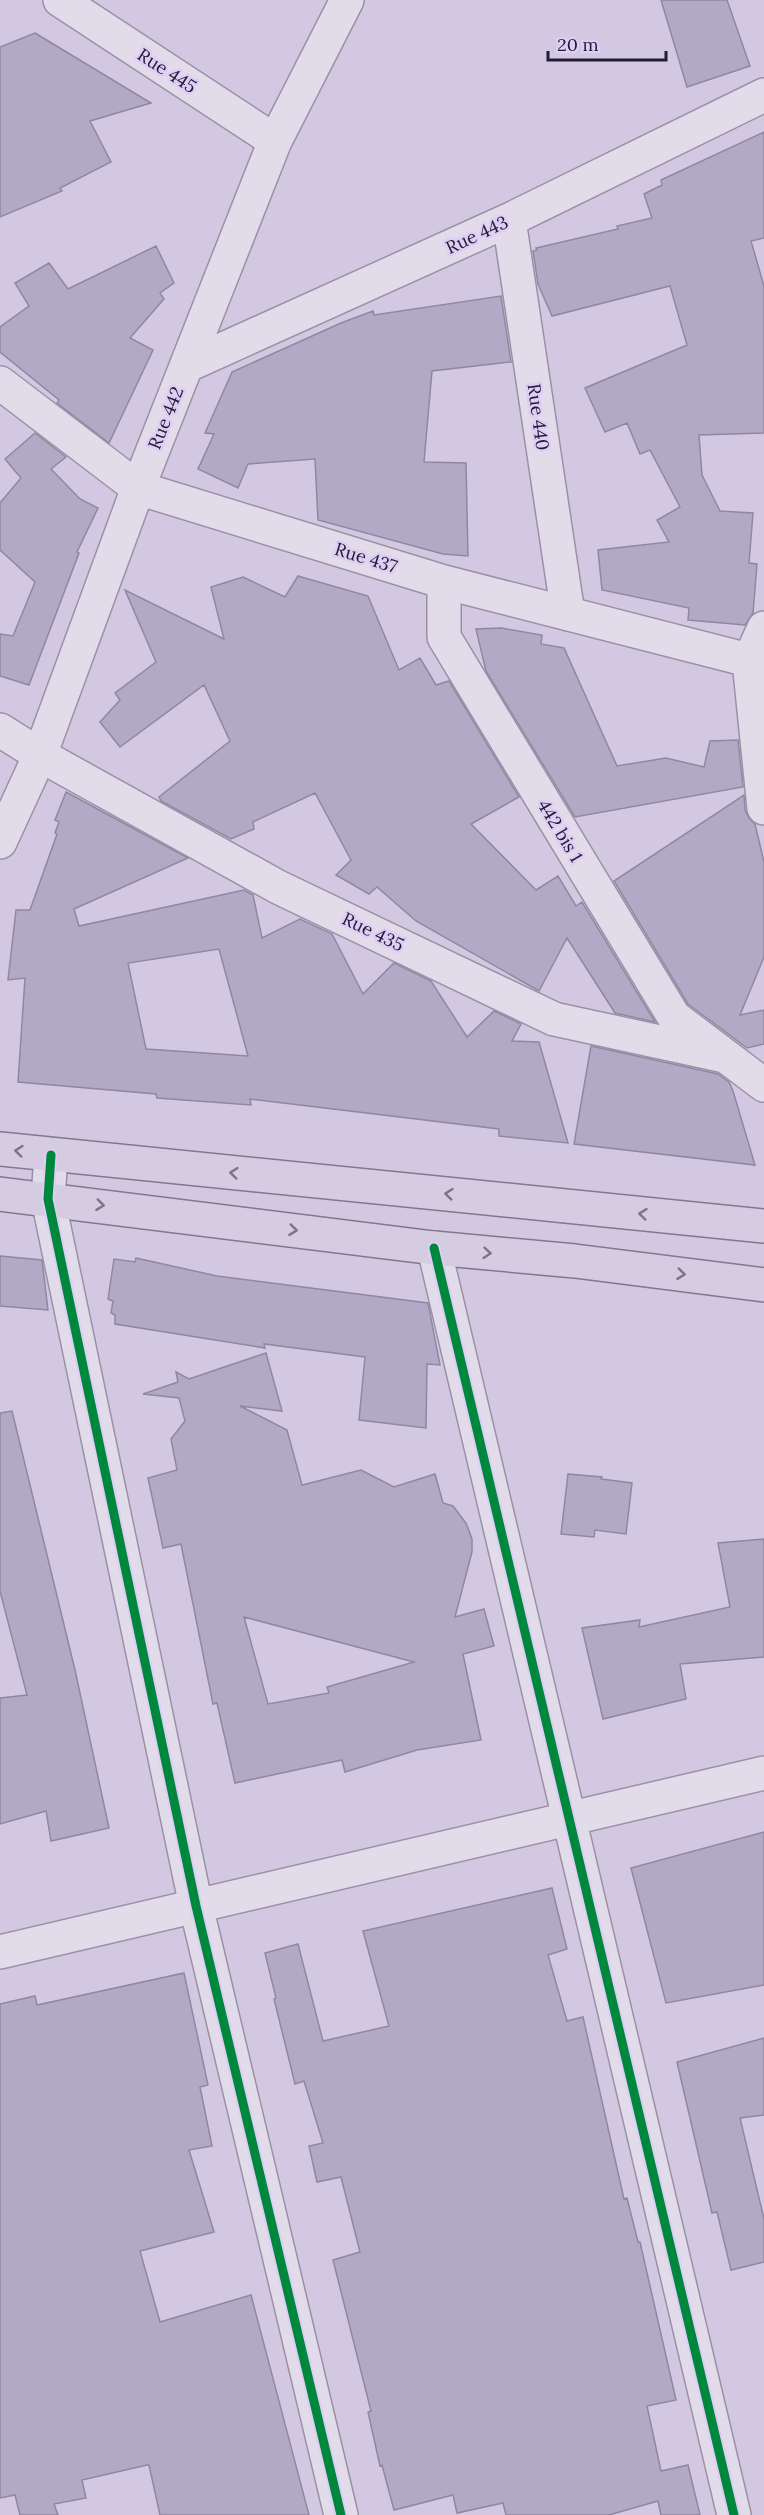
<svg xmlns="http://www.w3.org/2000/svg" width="764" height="2515" viewBox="0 0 764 2515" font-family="Lora,serif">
	<rect width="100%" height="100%" fill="#d3c8e2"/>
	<path fill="#b0aac6" stroke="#8f88a2" stroke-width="1.5" fill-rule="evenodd" d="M661,0h66l23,66 -63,21z
		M35,33l116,70 -61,18 21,41 -51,26 2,3 -62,26v-170z
		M764,132v106l-13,3 13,45v147l-65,2 3,40 18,36 33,2 -4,50 8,1 -4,49 -8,12 -57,-5 1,-12 -87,-18 -4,-40 71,-8 -12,-22 23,-13 -30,-57 -10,4 -13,-31 -22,9 -20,-44 102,-43 -17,-59 -118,30 -14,-32 -5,-33 4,-1 -1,-2 82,-19 -1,-3 35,-8 -8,-24 18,-9 -1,-5z
		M156,246l18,37 -14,10 4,6 -34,39 23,12 -44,93 -52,-40 2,-3 -59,-48v-25l29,-21 -14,-23 34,-20 19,26z
		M501,296l10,66 -79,9 -8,91 42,1 2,93 -25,-2 -125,-34 -3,-61 -67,5 -10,24 -40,-19 16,-35 -9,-1 27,-61 109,-49 32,-12 1,4z
		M35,433l31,24 -15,12 29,30 18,9 -21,44 2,1 -50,132 -29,-9v-42l13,2 22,-54 -35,-32v-47l21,-25 -16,-19z
		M298,576l70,20 31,74 21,-12 16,27 13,-4 70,116 -48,27 65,66 22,-14 18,30 6,-4 73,120 -40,-9 -48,-75 -28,53 -123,-70 -39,-34 -8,7 -33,-19 15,-15 -36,-67 -62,29 1,7 -23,10 -70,-38 -2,-4 71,-56 -26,-56 -84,62 -20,-25 20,-22 -5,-7 41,-31 -31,-72 99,49 -13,-52 32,-10 42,20z
		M501,628l41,7 -1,9 23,4 53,118 49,-8 38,9 6,-26 28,-1 5,47 -168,30 -89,-146 -10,-42z
		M66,792l122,66 -114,51 5,17 165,-36 9,5 9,43 38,-19 32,15 31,60 31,-31 37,18 36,56 27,-26 27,13 -9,17 27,1 29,101 -69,-7v-7l-249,-30 1,6 -94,-7 -1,-4 -138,-12 7,-104 -17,2 8,-70h14l27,-76 -2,-1 4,-11 -4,-2zM219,949l29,107 -102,-7 -18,-86z
		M744,795l1,15 4,8 6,6 9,38v95l-24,58 24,-5v34l-17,4 -59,-44 -74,-123z
		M591,1046l127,28 11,8 4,9 22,74 -181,-21z
		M0,1256l42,4 6,50 -48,-4z
		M136,1258l81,18 211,27 12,62 -13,-1 -1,64 -67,-8 6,-63 -101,-13 1,4 -150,-24v-9l-4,-2 2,-12 -5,-2 6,-40 21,3z
		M266,1353l16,58 -42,-5 47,24 15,55 59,-15 33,17 41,-13 8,29 10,3 13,17 6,16v13l-17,65 29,-8 10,37 -31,8 18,86 -64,10 -72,22 -3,-12 -107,23 -18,-80 -4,1 -32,-160 -18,4 -15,-70 29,-8 -6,-31 14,-18 -6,-23 -36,-4 35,-12 -2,-10 13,7zM244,1617l170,45 -87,25 2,6 -61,11z
		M12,1411l63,259 34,158 -58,13 -5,-30 -46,13v-126l27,-3 -27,-104v-178z
		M568,1474l34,3 -1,2 31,4 -6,51 -31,-4 -1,7 -33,-3z
		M764,1539v118l-84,7 6,35 -83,20 -21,-91 58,-8 -1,7 91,-20 -12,-64z
		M764,1832v153l-98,18 -35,-135z
		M552,1888l15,61 -19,6 19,66 16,-4 41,182 3,-1 11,44h2l36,158 -29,6 14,65 27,-6 12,50h-39l-3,-14 -49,14h-103l-3,-12 -46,10 -4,-18 -59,15 -12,-45 -2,1 -12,-54 3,-1 -38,-151 27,-8 -19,-75 -24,5 -8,-36 14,-3 -19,-62 -9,3 -21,-85 2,-1 -11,-45 33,-9 25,97 66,-15 -26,-95z
		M184,1973l24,112 -8,2 12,59 -23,4 25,82 -74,19 20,71 91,-27 58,220h-149l-11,-50h-2l-65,15 4,18 -32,6 4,11h-38l-5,-20 -15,3v-494l35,-8 2,9z
		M764,2038v77l-24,3 24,101v43l-33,8 -14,-58 -5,1 -35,-151z"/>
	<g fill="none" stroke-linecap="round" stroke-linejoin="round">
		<defs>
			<path id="minor" d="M60,0l215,141
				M509,220l59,394
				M186,366l323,-146 255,-125
				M0,383l138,105 306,94 320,82
				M444,582v55l230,380 90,68
				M764,628l-15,33 15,147
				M0,730l40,25 238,132 276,132 170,37
				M0,842l40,-87 98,-267 137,-347 72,-141
				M51,1155l-3,44 148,707 145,609
				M434,1248l300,1267
				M0,1952l764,-179"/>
			<path id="major" d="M0,1149l764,77
				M0,1194l434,54 141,13 189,24"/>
		</defs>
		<use href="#minor" stroke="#9992a7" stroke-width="36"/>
		<use href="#major" stroke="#7f798c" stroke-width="36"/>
		<use href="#minor" stroke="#e1dbea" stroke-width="33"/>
		<use href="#major" stroke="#d5cce2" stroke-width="33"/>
		<defs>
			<path id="cycleway" d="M51,1155l-3,44 148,707 145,609
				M434,1248l300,1267"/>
		</defs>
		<use href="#cycleway" stroke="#decef5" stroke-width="13"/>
		<use href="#cycleway" stroke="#00873e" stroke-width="9"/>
	</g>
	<defs><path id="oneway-chevron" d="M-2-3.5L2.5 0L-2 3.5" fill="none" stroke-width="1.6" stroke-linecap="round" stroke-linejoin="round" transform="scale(1.5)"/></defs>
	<g stroke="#7a748c">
		<use href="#oneway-chevron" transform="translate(19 1151) rotate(-174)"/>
		<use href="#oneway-chevron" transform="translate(234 1173) rotate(-174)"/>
		<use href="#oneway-chevron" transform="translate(449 1194) rotate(-174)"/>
		<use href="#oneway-chevron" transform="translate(100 1205) rotate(7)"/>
		<use href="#oneway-chevron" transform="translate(643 1214) rotate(-174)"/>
		<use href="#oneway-chevron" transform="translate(293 1230) rotate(7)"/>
		<use href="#oneway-chevron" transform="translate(487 1253) rotate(5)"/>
		<use href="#oneway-chevron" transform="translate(681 1274) rotate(7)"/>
	</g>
	<g text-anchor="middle" stroke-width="5" stroke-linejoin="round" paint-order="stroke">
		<g font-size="18" fill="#201c35" stroke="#decef5">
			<text transform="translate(167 71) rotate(33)" y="6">Rue 445</text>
			<text transform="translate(477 235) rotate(-25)" y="6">Rue 443</text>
			<text transform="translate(538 417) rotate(82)" y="6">Rue 440</text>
			<text transform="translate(166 418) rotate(-68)" y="6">Rue 442</text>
			<text transform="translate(366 558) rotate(17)" y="6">Rue 437</text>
			<text transform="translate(560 831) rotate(59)" y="6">442 bis 1</text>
			<text transform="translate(373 932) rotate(26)" y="6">Rue 435</text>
		</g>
	</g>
	<path d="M548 51v9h118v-9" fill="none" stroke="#201c35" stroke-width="3"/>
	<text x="557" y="51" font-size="18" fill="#201c35" stroke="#decef5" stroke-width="4.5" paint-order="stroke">20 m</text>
</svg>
